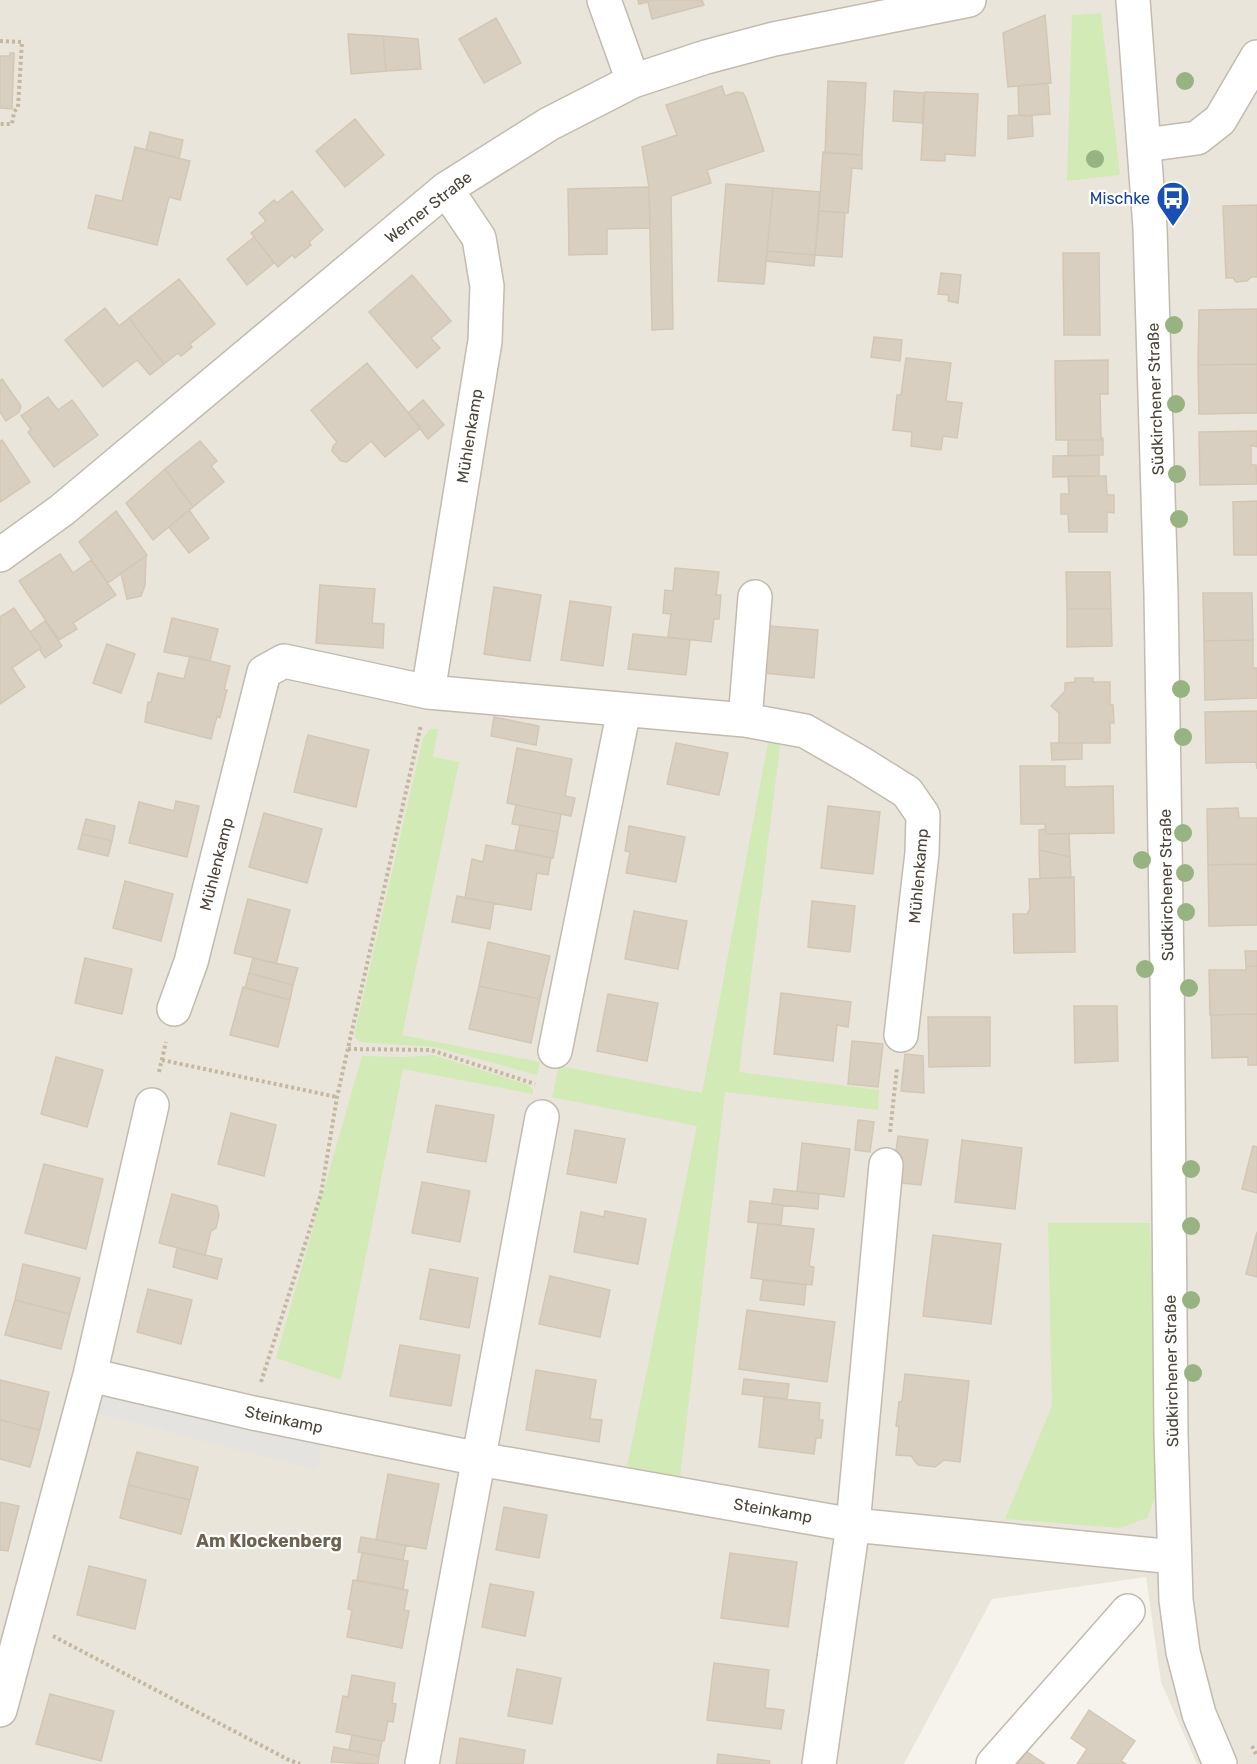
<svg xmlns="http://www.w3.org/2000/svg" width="1257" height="1764" viewBox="0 0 1257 1764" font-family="Rubik,sans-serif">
	<rect width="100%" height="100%" fill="#f6f3ec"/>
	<path fill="#eae5da" d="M0,0h1257v1764h-60l-36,-82 -15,-105 -154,22 -88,165h-904z"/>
	<path fill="#d2eab5" d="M1101,13l19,162 -53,6 5,-166z
		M430,729h8l-5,28 26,5 -57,273 138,27 -3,13 -102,-28 -75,-5 -6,-6 69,-298z
		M769,738h12l-42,334 140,18 -1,20 -153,-18 -45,385 -53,-10 70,-341 -145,-29 7,-31 143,27z
		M433,1055l93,29 7,5v5l-130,-25 -62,311 -65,-22 86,-302 43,1z
		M1048,1223h102l10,262 -13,33 -27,10 -115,-9 47,-113z"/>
	<path fill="#e5e3e0" d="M97,1385l226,58 -6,27 -227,-58z"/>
	<path fill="#d8cfc1" stroke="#d3c7b4" stroke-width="1.5" d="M638,0h64l2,5 -52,14 -4,-17 -9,2z
		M1045,15l6,68 -43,4 -5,-54z
		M496,18l25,45 -37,20 -25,-44z
		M348,34l35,2 3,35 -35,3z
		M383,36l35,3 3,30 -35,2z
		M10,53h4l-2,56 -12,-1v-52h10z
		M828,81l38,2 -4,72 -37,-2z
		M1048,83l2,31 -31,2 -1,-30z
		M722,86l3,10 11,-4 7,1 3,5 18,53 -57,19 4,13 -40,13 2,133 -21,1 -3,-143 -7,-40 35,-12 -11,-30z
		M894,91l30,2 -2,30 -29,-2z
		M925,92l53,2 -3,62 -30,-2v7l-24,-1z
		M1019,115l13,1 1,20 -25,3v-23z
		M355,119l29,36 -39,32 -29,-36z
		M150,132l33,8 -4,18 -33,-8z
		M135,147l55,14 -10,39 -11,-3 -12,48 -69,-17 8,-33 26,6z
		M823,152l39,3v14l-10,-1 -4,45 -29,-2z
		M726,184l47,4 -9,96 -46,-3z
		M649,187l1,41 -43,1v25l-38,1 -1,-66z
		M773,188l47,4 -5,63 -48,-4z
		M292,191l31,39 -14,12 2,3 -16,13 -3,-3 -14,12 -27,-34 15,-12 -7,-8 15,-13 3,3z
		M1257,205v72h-6l-4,4 -11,1 -3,-4h-7l-3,-72z
		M819,211l26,2 -3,44 -27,-2z
		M254,237l20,26 -27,22 -20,-26z
		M767,251l48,4 -1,11 -48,-5z
		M1063,253h36l1,82h-36z
		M941,273l20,2 -3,28 -10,-2 1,-6 -11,-1z
		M412,275l39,46 -20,17 9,10 -23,20 -48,-56z
		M179,279l36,45 -25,20 2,3 -11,9 -3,-3 -14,11 -35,-46z
		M105,308l14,18 10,-8 35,46 -14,11 -13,-15 -34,27 -38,-47z
		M1257,309v55l-59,1 1,-55z
		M874,337l28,3 -2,21 -29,-4z
		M906,358l45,5 -5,38 16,2 -5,35 -14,-2 -2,14 -30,-4 1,-14 -19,-2 4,-35h4z
		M1108,360v34h-8l1,46h-45l-1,-79z
		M367,363l54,65 -36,29 -14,-16 -24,21 -6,-1 -9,-10 1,-5 4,-4 -26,-32z
		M1257,364v49l-58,1 -1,-49z
		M2,379l19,27 -2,6 -13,9 -6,-9v-31z
		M48,397l10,13 14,-10 26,35 -44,32 -26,-35 3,-3 -10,-13z
		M423,400l21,25 -16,14 -20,-26z
		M1257,431v16l-6,-2v20h5l1,19 -57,1 -1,-53z
		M1101,438h2v17l-35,1v-16h33z
		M2,440l28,42 -30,20v-61z
		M200,441l17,20 -6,5 13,16 -31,25 -28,-38z
		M1099,455v21l-46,1v-21z
		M165,469l28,38 -40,33 -27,-37z
		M1068,476h38l1,19h7v18l-7,-1v20h-38l-1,-18h-7v-20h8z
		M1257,501v54h-23l-1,-53z
		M189,510l20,28 -20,15 -20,-26z
		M116,511l31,44 -39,28 -29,-41z
		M60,554l13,19 18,-13 25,35 -43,28 4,6 -18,11 -40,-59z
		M146,556l-1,29 -4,11 -14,3 -6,-26z
		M675,568l44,4 -3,23h5l-2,24h-5l-3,23 -43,-5 3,-23 -8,-1 2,-23 8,1z
		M1066,572h44l1,37h-44z
		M320,585l55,4 -3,34 12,1 -1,24 -67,-5z
		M494,587l47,8 -11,66 -46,-7z
		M1203,593h49l1,47 -49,1z
		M570,601l41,6 -8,59 -42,-6z
		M14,608l27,40 -29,20 13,19 -25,17v-87z
		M1067,609h44l1,37 -45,1z
		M172,618l46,11 -8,32 -46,-9z
		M45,621l17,25 -17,12 -5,-8 1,-2 -11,-16z
		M768,626l50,4 -4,48 -50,-5z
		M633,634l57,6 -4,35 -58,-6z
		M1253,640v28h4v30l-52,2 -1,-59z
		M107,644l28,10 -14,39 -28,-10z
		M190,656l40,10 -6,24h3l-7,27 -3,-1 -6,23 -66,-17 3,-20h3l7,-29 26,6z
		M1075,678h18v4h17v22l3,1 1,18h-4v20h-51v-30l-8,-7 14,-15v-8l10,-1z
		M1257,711v58l-1,-7 -50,1 -1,-51z
		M494,717l45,9 -3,19 -45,-9z
		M308,735l61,15 -13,57 -62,-15z
		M676,743l52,10 -9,42 -52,-11z
		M1051,743h31v16l-30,1z
		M517,748l55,11 -7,37 10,2 -4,18 -64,-13z
		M1020,766h45v21l48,-1 1,47 -68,1 -1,-10h-24z
		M176,801l23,5 -12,51 -58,-14 10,-41 35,9z
		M516,805l45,9 -3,18 -46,-8z
		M828,806l52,6 -7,62 -52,-6z
		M1238,808l1,10h18v46l-49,1 -1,-56z
		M264,813l58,16 -15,54 -58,-16z
		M86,819l29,7 -3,15 -30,-7z
		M520,825l38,7 -5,26 -38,-8z
		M629,826l56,11 -9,45 -50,-9 4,-21 -5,-1z
		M1045,829l1,5h23l1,23 -31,-7v-20z
		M82,834l30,7 -4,15 -30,-7z
		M486,845l65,13 -3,17 -11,-2 -6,37 -66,-12 7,-39 11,3z
		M1039,850l31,7 1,21h-31z
		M1257,864v61l-48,1 -1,-61z
		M1074,877l1,75 -61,1 -1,-39h14l3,-5 -1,-30z
		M125,881l48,13 -12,47 -48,-13z
		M457,896l37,7 -4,26 -38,-7z
		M248,899l42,11 -14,54 -42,-11z
		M812,901l43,5 -5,46 -42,-5z
		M634,911l53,10 -9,48 -53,-10z
		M488,942l62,14 -10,43 -61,-13z
		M1245,951h12v15h-11z
		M85,958l47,11 -10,45 -47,-11z
		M253,958l45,10 -5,17 -44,-12z
		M1246,966h11v48l-47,1 -1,-45h37z
		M249,973l44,12 -3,15 -45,-12z
		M479,986l61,13 -9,44 -62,-14z
		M243,987l47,13 -12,47 -48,-12z
		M781,993l70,9 -3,25 -11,-2 -4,36 -59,-7z
		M608,994l50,9 -11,58 -50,-10z
		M1074,1006h43l1,55 -43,2z
		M1257,1014v51h-9v-8l-36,1 -1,-43z
		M928,1017h62v49l-61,1z
		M852,1041l31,3 -5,43 -30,-3z
		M905,1054l18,2 1,37 -23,-2z
		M56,1057l47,13 -16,57 -46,-13z
		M436,1105l58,10 -8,47 -59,-10z
		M231,1113l45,12 -12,51 -46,-12z
		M858,1120l16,2 -4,30 -15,-2z
		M575,1130l50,9 -9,44 -49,-9z
		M898,1136l30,4 -7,45 -29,-3z
		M962,1140l60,8 -7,61 -60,-7z
		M802,1143l48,6 -6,48 -47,-6z
		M1253,1146l4,1v46l-15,-4z
		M44,1164l59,15 -17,70 -61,-16z
		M422,1182l48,9 -10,51 -48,-9z
		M774,1189l45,5 -1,15 -46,-5z
		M172,1194l45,12 2,9 -3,13 -5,3 -6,24 -46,-12z
		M750,1201l33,4 -2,20 -33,-3z
		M605,1211l41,8 -8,45 -64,-12 7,-40 23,5z
		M758,1223l56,6 -5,37 5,1 -2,18 -61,-7z
		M1257,1232v45l-11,-3z
		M933,1235l68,9 -10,80 -68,-8z
		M177,1248l45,11 -5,20 -44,-12z
		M23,1264l57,14 -10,36 -55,-14z
		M430,1269l48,9 -9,50 -49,-9z
		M550,1276l60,14 -10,47 -61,-13z
		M763,1280l43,5 -2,20 -44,-5z
		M148,1289l44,11 -11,44 -44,-12z
		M15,1300l55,14 -9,35 -56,-14z
		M747,1310l88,12 -8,60 -88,-13z
		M400,1345l60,10 -9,51 -61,-10z
		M536,1370l60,10 -6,39 12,1 -3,22 -73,-12z
		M905,1374l64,7 -9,81 -16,-2 -9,7 -17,-2 -7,-9 -15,-1 3,-28 -3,-1 3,-24 3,-1z
		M744,1379l45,5 -2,15 -45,-5z
		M0,1380l49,12 -9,38 -40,-10z
		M764,1397l56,6 -1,17h4l-2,18h-5l-2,16 -55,-7z
		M0,1420l40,10 -10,37 -30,-8z
		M137,1452l61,15 -8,33 -62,-15z
		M388,1474l51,10 -13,65 -50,-9z
		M128,1485l62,15 -9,34 -61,-16z
		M0,1502l19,4 -11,45 -8,-1z
		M504,1507l43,8 -8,43 -43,-8z
		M361,1537l45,8 -3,15 -45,-8z
		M362,1553l46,8 -5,28 -46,-9z
		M730,1553l67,9 -9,65 -67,-9z
		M89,1566l57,14 -11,49 -58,-14z
		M353,1580l55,10 -4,20 5,1 -7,37 -55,-11 5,-27 -4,-1z
		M490,1584l44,8 -9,44 -43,-9z
		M714,1663l55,7 -4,38 19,2 -3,19 -74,-9z
		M517,1669l44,9 -9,46 -44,-8z
		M352,1675l43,8 -3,20 4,1 -3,18 -5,-1 -4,20 -48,-9 7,-36 5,1z
		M50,1694l64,17 -13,50 -65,-17z
		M1089,1710l46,31 -14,20 5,3h-49l10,-15 -16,-11z
		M352,1735l30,6 -3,15 -30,-6z
		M460,1738l65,12 -2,14h-67z
		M334,1747l45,9 -1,8 -47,-2z
		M1026,1751l19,13h-27z
		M718,1754l52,7 -1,3h-52z"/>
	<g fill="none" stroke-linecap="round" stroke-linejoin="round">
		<defs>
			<path id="minor" d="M604,0l29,81
				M1133,0l17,228 11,366 6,376 4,464 5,166 7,52 16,62 21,50
				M1145,145l52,-7 23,-18 37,-63
				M0,555l62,-45 384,-321 103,-65 84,-43 73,-24 68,-18 195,-39
				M428,692l57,-351 2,-55 -8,-48 -33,-49
				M745,720l10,-123
				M174,1009l17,-47 73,-290 20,-11 144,31 317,28 60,11 54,31 48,30 16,23 -1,38 -21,182
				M555,1051l69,-341
				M90,1375l163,38 226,46 374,66 321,32
				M0,1710l90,-335 62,-270
				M422,1764l120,-647
				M819,1764l34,-239 33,-360
				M993,1764l135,-153"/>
		</defs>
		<use href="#minor" stroke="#c2bbae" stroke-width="36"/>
		<path stroke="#c4b79f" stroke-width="4" stroke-dasharray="3 3" stroke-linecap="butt" d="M0,41l22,1 -4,65 -4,5 -2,12h-12
			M348,1049l83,1 104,34
			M162,1060l175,37
			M159,1072l7,-30
			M890,1132l7,-64
			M261,1382l60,-188 16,-97 84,-372
			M53,1636l236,124 11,4
			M1252,1746l5,10"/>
		<use href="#minor" stroke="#fff" stroke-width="33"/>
	</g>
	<g fill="#97b381">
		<circle cx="1185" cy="81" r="9"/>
		<circle cx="1095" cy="159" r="9"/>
		<circle cx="1174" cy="325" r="9"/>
		<circle cx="1176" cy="404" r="9"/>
		<circle cx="1177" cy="474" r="9"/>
		<circle cx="1179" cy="519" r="9"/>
		<circle cx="1181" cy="689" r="9"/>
		<circle cx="1183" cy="737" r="9"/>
		<circle cx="1183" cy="833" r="9"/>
		<circle cx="1142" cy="860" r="9"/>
		<circle cx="1185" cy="873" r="9"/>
		<circle cx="1186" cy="912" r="9"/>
		<circle cx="1145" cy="969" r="9"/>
		<circle cx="1189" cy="988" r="9"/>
		<circle cx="1191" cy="1169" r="9"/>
		<circle cx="1191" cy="1226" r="9"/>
		<circle cx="1191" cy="1300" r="9"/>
		<circle cx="1193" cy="1373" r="9"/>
	</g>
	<defs>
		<symbol id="bus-pin" viewBox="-11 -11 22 30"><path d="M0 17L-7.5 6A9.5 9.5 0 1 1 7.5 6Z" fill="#1a4fb4" stroke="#fff"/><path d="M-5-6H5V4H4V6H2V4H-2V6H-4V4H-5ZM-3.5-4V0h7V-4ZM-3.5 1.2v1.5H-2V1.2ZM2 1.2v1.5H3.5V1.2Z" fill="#fff"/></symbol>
	</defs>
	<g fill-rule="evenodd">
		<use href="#bus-pin" x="1154" y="179" width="38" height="52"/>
	</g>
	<g text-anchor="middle" stroke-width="4.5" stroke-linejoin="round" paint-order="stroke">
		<g font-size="16" fill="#164399" stroke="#fff" text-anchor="end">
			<text x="1150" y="204">Mischke</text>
		</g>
		<g font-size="16" fill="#4b4439" stroke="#fff">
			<text transform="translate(428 207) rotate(-38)" y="6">Werner Straße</text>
			<text transform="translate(1155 399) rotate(-92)" y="6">Südkirchener Straße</text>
			<text transform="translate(469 436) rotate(-81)" y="6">Mühlenkamp</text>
			<text transform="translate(216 864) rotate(-76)" y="6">Mühlenkamp</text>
			<text transform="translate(918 876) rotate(-85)" y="6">Mühlenkamp</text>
			<text transform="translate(1166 885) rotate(-91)" y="6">Südkirchener Straße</text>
			<text transform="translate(1171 1371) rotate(-91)" y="6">Südkirchener Straße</text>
			<text transform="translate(284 1419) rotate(12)" y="6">Steinkamp</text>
			<text transform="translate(773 1510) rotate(10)" y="6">Steinkamp</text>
		</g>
		<g font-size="18" font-weight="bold" fill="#6e6250" stroke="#fff">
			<text x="269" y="1547">Am Klockenberg</text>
		</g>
	</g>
</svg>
